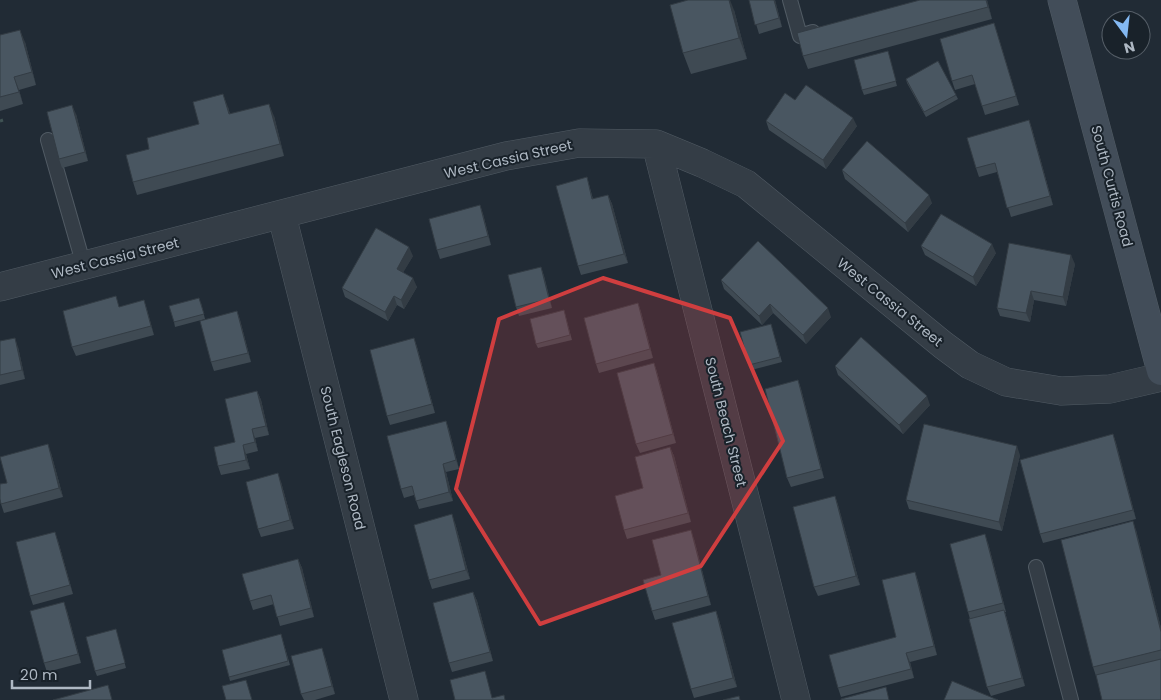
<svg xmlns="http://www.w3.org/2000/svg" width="1161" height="700" viewBox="0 0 1161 700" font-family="Poppins,sans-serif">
	<rect width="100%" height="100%" fill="#212b35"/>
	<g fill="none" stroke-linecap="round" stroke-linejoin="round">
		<defs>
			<path id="lane" d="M790,0l10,36 13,-4
				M48,140l36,126
				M1036,567l35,133"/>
			<path id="street" d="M656,144l140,556
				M282,216l122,484
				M0,287l506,-131 73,-13 77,1 46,19 44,21 197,161 27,20 36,17 55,9 49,-2 51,-12"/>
			<path id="secondary" d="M1062,0l99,371"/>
		</defs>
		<use href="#lane" stroke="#515b64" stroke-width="16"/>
		<use href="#street" stroke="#515b64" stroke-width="29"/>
		<use href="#secondary" stroke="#515b64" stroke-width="29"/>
		<path stroke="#405354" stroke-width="3" stroke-dasharray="4 4" stroke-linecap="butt" d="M0,121l3,-1"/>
		<use href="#lane" stroke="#343d46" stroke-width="14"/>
		<use href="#street" stroke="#343d46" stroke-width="28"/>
		<use href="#secondary" stroke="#424d59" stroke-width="28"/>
	</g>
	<path fill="#3f4a53" d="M749,0h26l7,27 -23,7z
		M987,0l5,19 -184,50 -5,-13z
		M734,10l13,49 -56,15 -8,-21z
		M994,23l25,82 -34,10 -10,-31 -20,6 -3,-9z
		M0,35l25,7 11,43 -17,5 4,14 -23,7z
		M889,56l8,30 -33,9 -2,-5z
		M906,79l50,16 2,4 -32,18 -19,-34z
		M795,100l62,26 -31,43 -57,-39 -3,-9z
		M228,107l2,7 44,2 10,40 -147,39 -4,-13 66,-58z
		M76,114l12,47 -26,7 -3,-9z
		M1029,120l3,9 21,76 -42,12 -14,-45 -18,5 -3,-9z
		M842,170l90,33 -24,29 -63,-53z
		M587,177l6,22 15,-4 4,9 16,59 -47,12 -3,-9z
		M480,205l3,9 8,31 -51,14 -3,-9z
		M921,246l75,7 -20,33 -51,-31z
		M413,256l-10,16 14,15 -13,22 -7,-4 -9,16 -43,-24 -3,-9z
		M1075,264l-9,42 -32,-6 -4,22 -30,-6 -3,-8z
		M541,267l3,9 8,32 -33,8 -3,-9z
		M721,280l110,37 -25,27 -33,-31 -11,12 -38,-36z
		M144,300l10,35 -78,21 -4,-9 48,-40z
		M201,303l4,16 -30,8 -1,-5z
		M638,303l3,9 12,46 -54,15 -3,-9z
		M564,310l8,30 -34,8 -2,-4z
		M237,311l3,9 11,42 -37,9 -3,-9z
		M771,324l11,38 -31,8 -2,-5z
		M414,338l3,9 18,66 -45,12 -3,-9z
		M0,341l18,6 7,32 -25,6z
		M654,363l3,9 19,71 -36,10 -4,-9z
		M835,366l95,39 -27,29 -65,-59z
		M798,380l3,9 23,89 -33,9 -4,-9z
		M257,391l4,9 8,35 -14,3 3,13 -12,3 4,15 -29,6 -3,-9 17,-24z
		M446,421l3,9 10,39 -13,3 7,29 -34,8 -5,-14 -10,3 -3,-9z
		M1113,434l3,9 20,76 -93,24 -3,-9z
		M670,447l4,9 17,66 -64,17 -3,-9 19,-42z
		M51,453l12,44 -59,16 -3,-9 6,-21z
		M1020,455l-18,76 -93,-22 -3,-9z
		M281,482l13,47 -33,8 -3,-8z
		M835,496l3,9 22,80 -42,11 -4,-9z
		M455,523l15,56 -38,10 -3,-9z
		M1136,530l25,98v72l-65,-24 -3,-9z
		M694,539l17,66 -56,15 -3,-9 9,-36z
		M58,541l15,53 -40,11 -3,-9z
		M988,543l18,69h-1l20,74 -34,10 -4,-9 -17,-68 -2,-7z
		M298,559l4,9 12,49 -34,9 -6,-22 -21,6 -3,-9z
		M915,572l3,9 19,74 -27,7 4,16 -73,19 -3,-9 58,-51z
		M473,592l4,9 16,60 -41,11 -3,-9z
		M67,611l14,52 -34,9 -3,-9z
		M716,611l3,9 18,67 -43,11 -3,-9z
		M117,634l9,34 -29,8 -2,-5z
		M281,634l9,31 -60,16 -1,-4z
		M325,657l10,37 -20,6h-11l-3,-6z"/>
	<path fill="#333c44" d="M729,0h1l4,10 13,49 -8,-21z
		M774,0h1l7,27 -3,-9z
		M986,0h1l5,19 -4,-12z
		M994,23l3,9 22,73 -3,-9z
		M20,30l5,12 11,43 -4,-13z
		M14,77l5,13 4,14z
		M223,94l5,13 5,20 -4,-13z
		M269,104l5,12 10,40 -4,-12z
		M72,105l4,9 12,47 -3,-9z
		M853,118l4,8 -31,43 -3,-9z
		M1029,120l3,9 21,76 -3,-9z
		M608,195l4,9 16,59 -4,-9z
		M929,195l3,8 -24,29 -3,-9z
		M480,205l3,9 8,31 -3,-9z
		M992,244l4,9 -20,33 -3,-9z
		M409,247l4,9 -13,22 -3,-9z
		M1071,255l4,9 -9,42 -3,-9z
		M541,267l3,9 8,32 -3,-9z
		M413,278l4,9 -13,22 -3,-9z
		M1031,291l3,9 -4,22 -4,-9z
		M394,296l3,9 -9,16 -3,-9z
		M144,300l3,9 7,26 -3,-9z
		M638,303l3,9 12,46 -3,-9z
		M770,304l3,9 -11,12 -3,-9z
		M828,308l3,9 -25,27 -3,-9z
		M237,311l3,9 11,42 -3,-9z
		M15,338l3,9 7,32 -3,-9z
		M414,338l3,9 18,66 -3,-9z
		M654,363l3,9 19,71 -3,-9z
		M798,380l3,9 23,89 -3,-9z
		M257,391l4,9 8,35 -3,-9z
		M927,396l3,9 -27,29 -4,-9z
		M446,421l3,9 10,39 -3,-9z
		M252,429l3,9 3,13 -3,-9z
		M1113,434l3,9 20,76 -3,-9z
		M48,444l3,9 12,44 -4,-9z
		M243,445l3,9 4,15 -4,-9z
		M1017,446l3,9 -18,76 -3,-9z
		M670,447l4,9 17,66 -3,-9z
		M443,464l3,8 7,29 -4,-9z
		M278,473l3,9 13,47 -4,-9z
		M835,496l3,9 22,80 -4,-9z
		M452,514l3,9 15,56 -4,-9z
		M1133,521l3,9 25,98v4z
		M691,530l3,9 17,66 -3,-9z
		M55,532l3,9 15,53 -3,-9z
		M985,534l3,9 18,69 -3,-9z
		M298,559l4,9 12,49 -3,-9z
		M915,572l3,9 19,74 -3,-9z
		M473,592l4,9 16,60 -3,-9z
		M64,602l3,9 14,52 -3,-9z
		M1004,610l3,9 18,67 -3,-8z
		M716,611l3,9 18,67 -4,-9z
		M322,648l3,9 10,37 -3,-8z
		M906,653l4,9 4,16 -3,-9z"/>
	<path fill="#495661" stroke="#333c44" d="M688,0h41l10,38 -56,15 -13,-48z
		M749,0h25l5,18 -24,7z
		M920,0h66l2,7 -185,49 -6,-23z
		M994,23l22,73 -34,10 -10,-31 -20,6 -12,-42z
		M20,30l12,42 -18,5 5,15 -19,5v-62z
		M888,51l8,30 -34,9 -8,-30z
		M938,61l18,34 -32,17 -18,-33z
		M806,85l47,33 -30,42 -57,-39 19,-28 10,7z
		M223,94l6,20 40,-10 11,40 -147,38 -7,-27 23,-6 -2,-11 52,-14 -6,-22z
		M72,105l13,47 -26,7 -12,-47z
		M1029,120l21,76 -43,12 -12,-45 -19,5 -9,-30z
		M867,141l62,54 -24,28 -63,-53z
		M587,177l5,22 16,-4 16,59 -46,12 -22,-80z
		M480,205l8,31 -51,14 -8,-31z
		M941,214l51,30 -19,33 -52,-31z
		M376,228l33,19 -12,22 16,9 -12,22 -7,-4 -9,16 -43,-24z
		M758,241l70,67 -25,27 -33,-31 -11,12 -38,-36z
		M1009,243l62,12 -8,42 -32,-6 -5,22 -29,-5z
		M541,267l8,32 -33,8 -8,-32z
		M116,296l3,11 25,-7 7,26 -79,21 -9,-36z
		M199,298l5,16 -30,8 -5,-16z
		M638,303l12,46 -54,15 -12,-46z
		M564,310l6,25 -34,9 -6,-25z
		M237,311l11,42 -37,9 -11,-41z
		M771,324l9,33 -31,8 -9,-33z
		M861,337l66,59 -28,29 -64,-59z
		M15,338l7,32 -22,5v-34z
		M414,338l18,66 -45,12 -17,-66z
		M654,363l19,71 -37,10 -19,-71z
		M798,380l23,89 -34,9 -22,-89z
		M257,391l9,35 -14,3 3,13 -12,3 3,15 -28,6 -4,-19 21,-5 -10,-43z
		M446,421l10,39 -13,4 6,28 -33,9 -4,-15 -11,3 -14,-53z
		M924,424l93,22 -18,76 -93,-22z
		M1113,434l20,76 -93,24 -20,-74z
		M48,444l11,44 -58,16 -1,-5v-15l7,-1 -7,-26z
		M670,447l18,66 -64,17 -9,-34 28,-8 -8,-31z
		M278,473l12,47 -32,9 -12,-47z
		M835,496l21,80 -42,11 -21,-80z
		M452,514l14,56 -37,10 -15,-55z
		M1133,521l28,111v18l-68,17 -32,-127z
		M691,530l17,66 -56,15 -9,-31 18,-5 -9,-35z
		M55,532l15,53 -40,11 -14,-54z
		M985,534l18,69 -35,9 -18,-68z
		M298,559l13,49 -34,9 -6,-22 -21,6 -8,-27z
		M915,572l19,74 -28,7 5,16 -73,19 -9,-33 67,-18 -14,-57z
		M473,592l17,60 -41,11 -16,-60z
		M64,602l14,52 -34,9 -14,-52z
		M1004,610l18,68 -35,9 -18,-68z
		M716,611l17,67 -42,11 -19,-66z
		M116,629l9,34 -30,8 -9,-34z
		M281,634l7,27 -59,16 -7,-27z
		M322,648l10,38 -31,8 -10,-38z
		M1161,659v41h-59l-6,-25z
		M485,671l7,27 12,-3 1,5h-50l-5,-20z
		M246,680l6,20h-26l-4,-14z
		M952,681l46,19h-54z
		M108,685l4,15h-59z
		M886,687l3,13h-48v-1z
		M739,696l1,4h-17z"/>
	<path fill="#d03e3f" fill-opacity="0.2" stroke="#d03e3f" stroke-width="4" stroke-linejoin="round" d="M603,278l127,40 53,123 -82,125 -161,58 -84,-135 43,-170z"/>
	<g text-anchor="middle" stroke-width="4" stroke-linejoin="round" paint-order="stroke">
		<g font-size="14" fill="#aeb8c3" stroke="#19222a">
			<text transform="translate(508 159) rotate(-13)" y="5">West Cassia Street</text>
			<text transform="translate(1112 186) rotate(75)" y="5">South Curtis Road</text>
			<text transform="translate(115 258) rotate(-14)" y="5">West Cassia Street</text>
			<text transform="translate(890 302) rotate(39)" y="5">West Cassia Street</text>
			<text transform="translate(726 422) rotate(76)" y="5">South Beach Street</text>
			<text transform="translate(343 458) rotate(76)" y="5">South Eagleson Road</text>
		</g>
	</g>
	<g transform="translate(1126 35) rotate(165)"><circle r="24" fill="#19222a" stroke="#555e67"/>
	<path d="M0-4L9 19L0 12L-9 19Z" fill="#84b9f2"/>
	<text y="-8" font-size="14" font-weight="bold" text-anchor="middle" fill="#aeb8c3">N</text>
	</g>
	<path d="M12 680v8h78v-8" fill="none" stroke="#aeb8c3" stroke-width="2.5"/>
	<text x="20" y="680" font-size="15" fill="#aeb8c3" stroke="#19222a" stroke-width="4" paint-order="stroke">20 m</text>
</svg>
